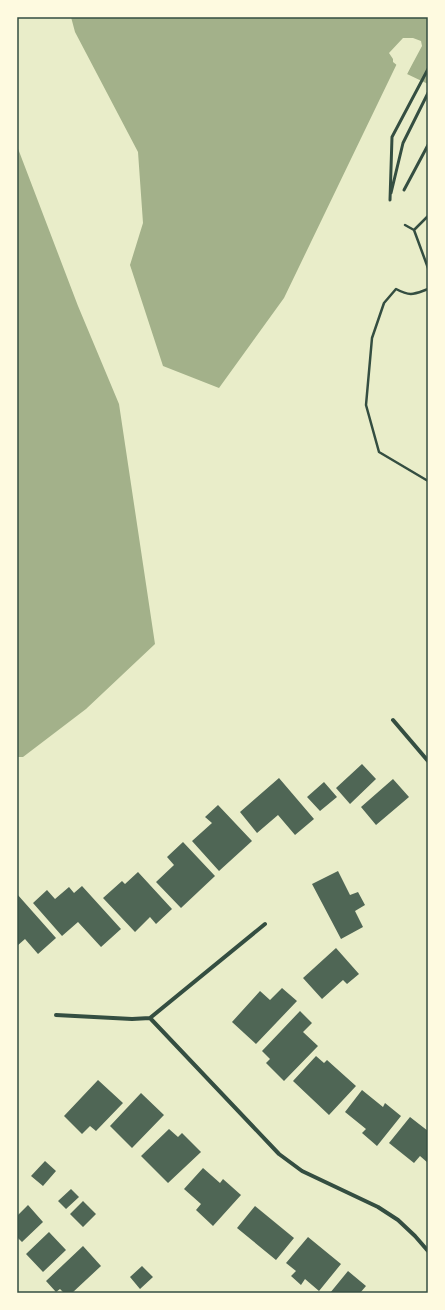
<svg xmlns="http://www.w3.org/2000/svg" width="445" height="1310" viewBox="0 0 445 1310" font-family="Helvetica,sans-serif">
	<rect width="100%" height="100%" fill="#e9edc9"/>
	<path fill="#a3b18a" d="M71,17h357v67l-21,-10 9,-19 -12,-6 -120,249 -65,90 -56,-22 -33,-101 13,-42 -5,-71 -63,-120z
		M17,146l61,160 41,98 36,240 -69,65 -63,48h-6z"/>
	<path fill="#e9edc9" d="M403,38h10l8,3 1,5 -15,28 -1,-2 8,-16 -9,-4 -7,14 -5,-4v-3l-4,-6z"/>
	<path fill="#4f6655" d="M362,764l14,15 -26,25 -14,-16z
		M279,778l35,41 -19,16 -17,-20 -21,18 -17,-21z
		M393,779l16,18 -33,28 -15,-18z
		M324,782l13,15 -17,14 -13,-14z
		M218,805l34,36 -33,30 -27,-30 20,-18 -7,-6z
		M183,842l32,34 -34,32 -25,-26 18,-17 -7,-8z
		M338,871l12,24 8,-3 7,13 -10,6 8,16 -22,12 -29,-55z
		M138,872l34,37 -16,15 -6,-7 -15,15 -32,-34 19,-17 3,3z
		M82,886l39,43 -20,18 -23,-25 -16,14 -29,-33 14,-13 8,9 14,-12 5,6z
		M17,894l39,44 -18,16 -13,-15 -8,7z
		M336,948l23,26 -12,10 -4,-4 -21,19 -19,-21z
		M282,988l15,13 -41,43 -24,-22 28,-31 10,9z
		M300,1011l12,12 -9,9 15,14 -34,35 -18,-18 4,-4 -8,-8z
		M316,1056l8,7 3,-3 29,26 -27,29 -36,-34z
		M98,1080l25,23 -27,28 -6,-5 -8,8 -18,-18z
		M362,1090l21,17 2,-4 16,13 -24,30 -15,-13 4,-4 -21,-17z
		M141,1093l23,22 -32,33 -22,-22z
		M410,1117l18,14v32l-8,-7 -6,7 -25,-20z
		M169,1129l9,8 4,-4 19,19 -33,31 -27,-27z
		M45,1161l11,10 -13,15 -12,-10z
		M203,1168l17,15 3,-4 18,16 -28,31 -17,-16 5,-6 -17,-15z
		M71,1189l8,8 -13,12 -8,-8z
		M83,1201l13,13 -13,13 -13,-13z
		M28,1205l15,17 -21,20 -5,-5v-21z
		M255,1206l39,32 -18,22 -39,-32z
		M49,1232l17,18 -23,22 -17,-18z
		M308,1237l33,27 -22,27 -14,-12 -4,6 -10,-9 5,-5 -10,-8z
		M83,1246l18,20 -29,27h-8l-4,-4 -4,3 -10,-11z
		M142,1266l11,11 -13,12 -10,-12z
		M348,1271l18,15 -6,7h-30z"/>
	<g fill="none" stroke-linecap="round" stroke-linejoin="round">
		<path stroke="#344e41" stroke-width="2.5" d="M405,225l9,5 14,38
			M414,230l14,-14
			M428,289c-14,5 -17,8 -32,0l-12,14 -12,35 -6,67 13,47 49,29"/>
		<path stroke="#344e41" stroke-width="3" d="M404,190l24,-45
			M391,193l12,-50 25,-50
			M390,200l2,-63 36,-68"/>
		<path stroke="#344e41" stroke-width="4" d="M393,720l35,41
			M56,1015l76,4 18,-1 115,-94
			M150,1018l129,136 23,17 76,36 20,13 17,16 13,15"/>
	</g>
	<rect width="445" height="1310" fill="none" stroke="#fefae0" stroke-width="36"/>
	<rect x="18" y="18" width="409" height="1274" fill="none" stroke="#344e41" stroke-width="1.5"/>
</svg>
